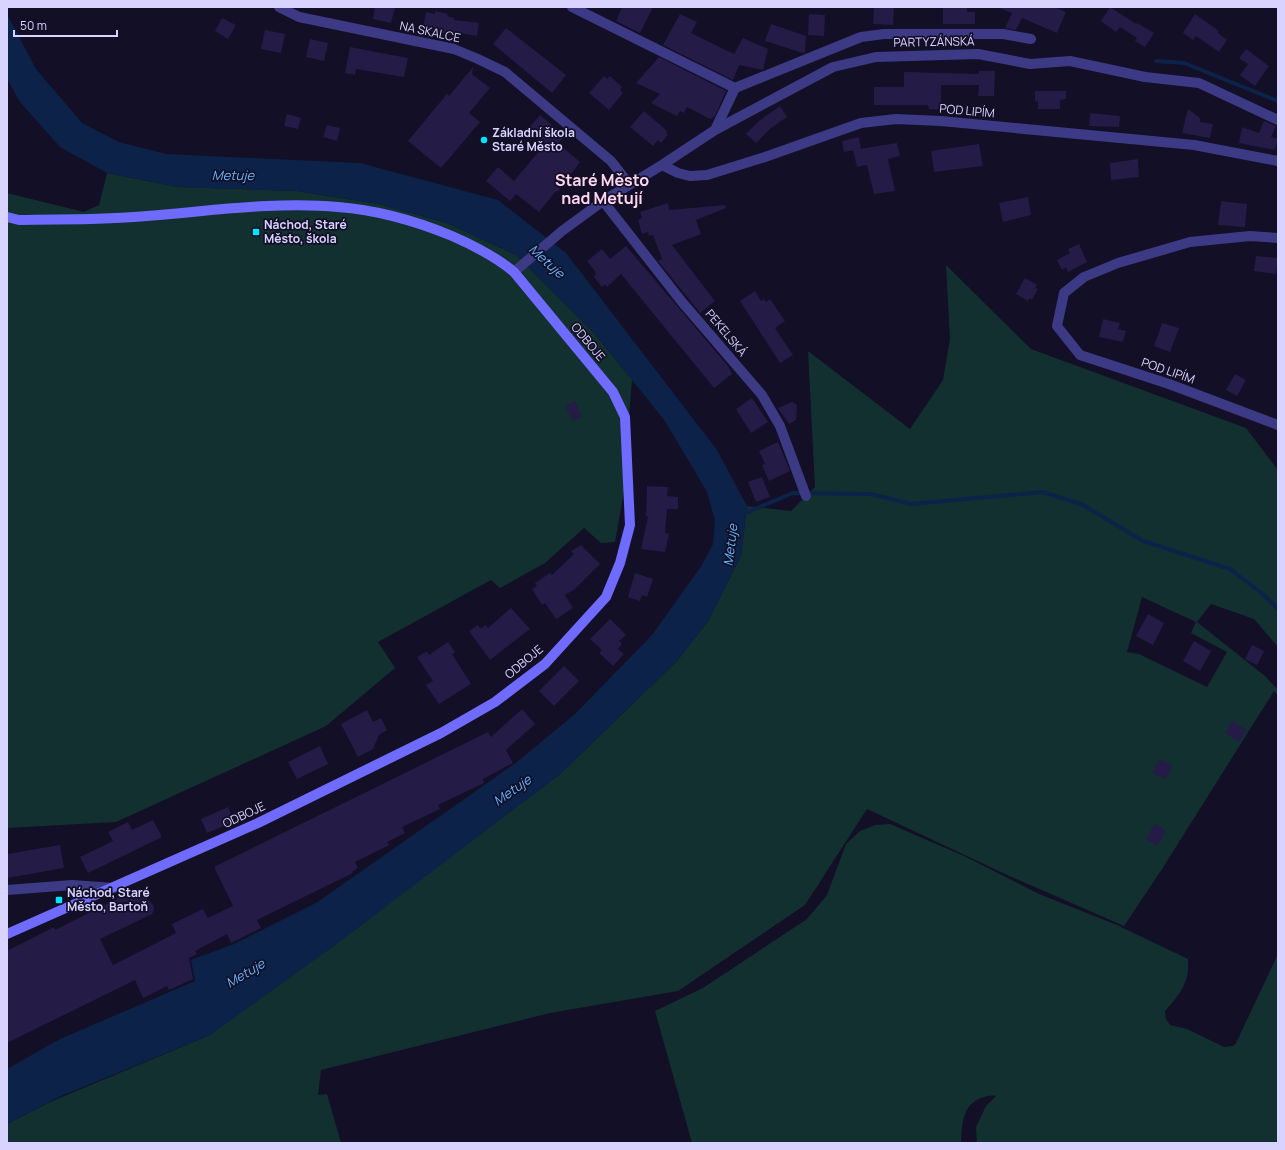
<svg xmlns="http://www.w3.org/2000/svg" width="1285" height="1150" viewBox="0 0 1285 1150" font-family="Manrope,sans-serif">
	<rect width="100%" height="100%" fill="#130f26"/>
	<path fill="#12302f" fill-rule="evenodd" d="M107,173l71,14 119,4 82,13 68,19 69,32 78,78 38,47 -5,61v33l-12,68 -14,1 -17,-15 -39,35 -45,25 -9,-8 -113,62 17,26 -69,58 -210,96 -109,6v-635l77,19 15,-7z
		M946,265l85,84 215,79 32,42v177l-24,-28 -43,-15 -14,18 68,54 11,12 2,-2v10l-4,-5 -112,178 -38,57 -119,-52 -138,-65 -62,96 -127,86 -128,22 -229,57 -3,25 9,-1 14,49h-334v-19l43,-22 160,-67 349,-260 118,-114 31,-40 33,-65 6,-50 44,5 24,-24 -7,-136 102,78 33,-49 7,-41zM1142,597l54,25 -5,11 36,19 -20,35 -68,-33 -12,-2z
		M890,824l74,32 75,38 78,31 71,34c2,23 -8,35 -23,52l1,8 4,6 17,4 37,18 9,-1 3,-3 42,-89v189h-301l-1,-16 10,-21 10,-10c-5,-1 -9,0 -15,2 -19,7 -19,27 -20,45h-269l-37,-132 48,-23 104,-69 20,-24 19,-51 14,-13 15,-6z"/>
	<path fill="#0c2248" d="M7,14l29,55 46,54 37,19 47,12 194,9 138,37 68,53 151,197 30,56 -6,50 -33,65 -31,40 -118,114 -221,168 -128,92 -151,62 -52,27v-55l53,-30 135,-58 -4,-21 43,-16 82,-41 201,-141 58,-48 77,-79 50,-70 11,-21 2,-23 -8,-29 -42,-71 -71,-88 -78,-78 -69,-32 -68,-19 -82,-13 -119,-4 -71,-14 -47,-26 -40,-45 -13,-23z"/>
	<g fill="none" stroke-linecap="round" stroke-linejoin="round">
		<path stroke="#0c2248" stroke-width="4" d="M1156,61l28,2 94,38
			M743,514l50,-21 78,1 40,10 132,-12 40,13 60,36 87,28 34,26 14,14"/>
	</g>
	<path fill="#241b47" d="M375,7h20l-4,16 -18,-4z
		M622,7h31l-13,26 -24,-12z
		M874,7h20l-1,18 -20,-1z
		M943,7h24v5h8v12h-32z
		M997,7h57l12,5 -9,21 -35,-15 -6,12 -11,-2 7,-15z
		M1110,7l26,17 1,-1 17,10 -9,14 -10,-6 2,-3 -17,-11 -4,5 -15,-11z
		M435,11l13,3 -1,2 7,2v2l25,3 -2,13 -25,-4 -1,3 -28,-6 3,-17 9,2z
		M680,14l17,8 -6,11 43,21 9,-16 25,11 -5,21 -24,-5 -6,15 -70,-35z
		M809,14l16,1 -1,21 -16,-1z
		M1195,14l24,17 -1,2 9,7 -8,12 -23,-16 -3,4 -10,-7z
		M222,18l14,7 -8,14 -13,-8z
		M771,24l35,12 -1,16 -2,1 -38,-12z
		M506,28l60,47 -14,18 -59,-49z
		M265,30l20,4 -4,19 -20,-4z
		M310,39l18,4 -4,18 -18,-4z
		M350,47l58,11 -4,19 -48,-8 -1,6 -10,-2z
		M1246,49l23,17 -14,20 -15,-11 8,-11 -9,-6z
		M659,57l67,34 -11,25 -5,3 -23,-12 -3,6 -4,-2 -3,5 -26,-13 9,-9 -24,-11z
		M473,67l-1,7 18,14 -21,25 11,9 -39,46 -33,-27 39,-47 2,2z
		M979,71h16l-1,25h-16l1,-11h-38v25l-12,-1 -1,-4h-54v-18h30v-15l75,2z
		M604,76l3,3 3,-3 12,11 -2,3 3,3 -14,17 -20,-17z
		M1035,91h31v8l-6,1v9h-22v-8l-3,1z
		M780,106l7,11 -16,11 -15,15 -10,-9 13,-13z
		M1188,109l12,9v4l13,2 -3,14 -28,-5z
		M644,111l23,20 -1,1 2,3 -7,8 -3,-3 -5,6 -23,-19z
		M1090,113l30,3 -1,11 -30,-1z
		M287,114l14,4 -3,11 -14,-3z
		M540,115l25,21 -7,7 22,19 -23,31 -1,-2 -17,21 -23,-18 -6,7 -24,-20 12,-14 16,14 31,-37 -17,-15z
		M1264,121l12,5 -5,11 7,2 -3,11 -36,-7 3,-16 17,6z
		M327,125l13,3 -3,13 -14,-4z
		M859,137l2,12 -17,3 -2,-11z
		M897,143l3,13 -12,3 7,32 -21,3 -7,-29 -10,2 -4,-17z
		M979,144l4,22 -49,6 -3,-21z
		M1138,159l1,18 -28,3 -1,-17z
		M1028,197l3,18 -28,7 -4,-19z
		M1221,201l26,3 -2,23 -27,-2z
		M668,203l1,7 56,-5 1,3 -30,12 5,14 -29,11 43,56 -15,12 -42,-52 4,-2 -9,-24 -4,1 -1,-4 -6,2 -4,-14 4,-2 -2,-6z
		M1079,244l8,18 -19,10 -2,-5 -4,3 -5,-10 13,-7 -2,-4z
		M626,246l102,120 4,8 -18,14 -93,-114 -14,13 -2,-3 -3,3 -8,-10 2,-3 -1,-3 -8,-10 15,-12 8,10z
		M1256,256l22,2 -2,16 -22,-3z
		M1025,278l12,7 -2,3 3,1 -6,11 -2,-2 -2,3 -12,-7z
		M755,291l6,10 3,-2 2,3 4,-3 15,22 -10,7 18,27 -13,8 -40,-62z
		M1103,319l17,4 -2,6 8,2 -3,11 -24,-5z
		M1162,323l17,5 -9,24 -16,-6z
		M1235,374l11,6 -9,16 -11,-6z
		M752,398l16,24 -17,11 -15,-24z
		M575,401l7,16 -9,4 -8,-15z
		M792,402l5,3 -1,15 -7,4 -11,-16z
		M778,442l12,29 -21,10 -7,-16 3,-1 -6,-13z
		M762,477l8,20 -14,5 -8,-20z
		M647,486l21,1 -1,9 11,1v12h-11l-2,24 4,1 -4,18 -24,-3 7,-33h-2z
		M581,545l19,19 -25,25 -10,6 8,13 -17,11 -11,-16 -3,2 -10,-16 5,-3 -2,-3 15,-10 2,2 22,-21 -3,-3z
		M635,573l18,6 -6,18 -5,-2 -2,6 -12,-4z
		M511,608l19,21 -40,31 -21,-29 9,-6 2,4 6,-4 2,3z
		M1148,614l16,9 -11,22 -17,-9z
		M610,619l16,16 -7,6 3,3 -4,5 6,5 -11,12 -14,-13 3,-3 -12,-11z
		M1194,641l17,10 -11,20 -17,-10z
		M448,642l7,10 -3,2 19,30 -32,20 -13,-19 7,-4 -16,-24 10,-6 2,4z
		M1252,645l12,6 -7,14 -12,-6z
		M564,666l15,15 -25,25 -15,-15z
		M522,709l13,15 -29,26 7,13 -30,16 1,4 -46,22 2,4 -38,18 3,6 -18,9 2,3 -34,17 3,6 -6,4 1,1 -96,47 4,8 -30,15 -4,-9 -32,17 2,3 -8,4 4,21 -24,11 -2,-4 -24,12 -8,-18 -128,63v-92l47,-24 1,3 83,-42 16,18v4l-2,4 -52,25 13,26 63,-32 -4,-9 31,-15 5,9 25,-12 -19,-39 274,-135 3,5z
		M367,710l6,12 8,-4 6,12 -8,5 -6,14 -15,8 -17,-33z
		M1232,721l15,9 -8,12 -14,-9z
		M320,746l8,18 -31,15 -9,-17z
		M1159,759l13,7 -7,13 -13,-6z
		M228,807l6,15 -27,11 -6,-14z
		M153,820l9,17 -74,36 -8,-16 33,-16 -5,-9 20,-10 4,8z
		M1155,824l11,7 -9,15 -11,-7z
		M60,845l4,23 -57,10v-24z"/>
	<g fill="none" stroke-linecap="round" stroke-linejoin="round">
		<path stroke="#3d3a85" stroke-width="10" d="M279,7l20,10 155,32 24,10 27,13 106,89 18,23
			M572,7l163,81 -20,42
			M735,88l126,-51 23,-3h119l28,5
			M662,165l16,8 12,3 17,-1 58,-18 96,-34 35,-4 45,2 253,24 84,16
			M603,201l79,101 80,93 18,31 26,70
			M1278,238l-28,-2 -60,6 -72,21 -34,14 -20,16 -7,33 23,29 89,29 109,41
			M514,272l48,-41 41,-30 59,-36 53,-35 118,-63 43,-10 102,-3 52,10 40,-3 75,16 54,6 79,37
			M7,890l65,-5 42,3"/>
		<path stroke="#6f6bff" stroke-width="10" d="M7,217l12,3c32,-1 64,0 96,-2 72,-3 152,-18 223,-11 39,3 78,14 114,29 23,10 43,20 62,36l99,120 12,25 5,108 -10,38 -14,34 -61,67 -50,38 -54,31 -183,90 -251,111"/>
	</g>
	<g fill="#00e5ff" stroke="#130f26" stroke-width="1.5">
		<circle cx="484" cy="140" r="4"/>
		<rect x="252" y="228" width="8" height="8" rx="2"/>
		<rect x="55" y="896" width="8" height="8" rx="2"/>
	</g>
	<g text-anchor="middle" stroke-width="3.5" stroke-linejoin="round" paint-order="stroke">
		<g font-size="12" fill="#d9d4ff" stroke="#130f26">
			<text transform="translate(430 32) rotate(12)" y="4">NA SKALCE</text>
			<text transform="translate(934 42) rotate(-1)" y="4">PARTYZÁNSKÁ</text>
			<text transform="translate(967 111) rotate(5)" y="4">POD LIPÍM</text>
			<text transform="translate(726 333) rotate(50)" y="4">PEKELSKÁ</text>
			<text transform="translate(588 342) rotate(50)" y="4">ODBOJE</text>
			<text transform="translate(1168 371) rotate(19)" y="4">POD LIPÍM</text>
			<text transform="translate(524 662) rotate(-40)" y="4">ODBOJE</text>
			<text transform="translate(244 815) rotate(-25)" y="4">ODBOJE</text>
		</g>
		<g font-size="12" font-weight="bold" fill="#d9d4ff" stroke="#130f26" text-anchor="start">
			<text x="492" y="137">Základní škola<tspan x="492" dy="14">Staré Město</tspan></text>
			<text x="264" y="229">Náchod, Staré<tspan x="264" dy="14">Město, škola</tspan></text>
			<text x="67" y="897">Náchod, Staré<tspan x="67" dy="14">Město, Bartoň</tspan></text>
		</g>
		<g font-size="13" font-style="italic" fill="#62b6ff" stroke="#130f26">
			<text x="233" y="180">Metuje</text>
			<text transform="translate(547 261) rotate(42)" y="5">Metuje</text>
			<text transform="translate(730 545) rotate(-83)" y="5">Metuje</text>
			<text transform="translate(512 790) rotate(-35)" y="5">Metuje</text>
			<text transform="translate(245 973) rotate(-31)" y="5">Metuje</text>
		</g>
		<g font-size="16" font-weight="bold" fill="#ffd6f0" stroke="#130f26">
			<text x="602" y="186">Staré Město<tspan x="602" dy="18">nad Metují</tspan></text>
		</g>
	</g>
	<rect width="1285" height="1150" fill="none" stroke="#d9d4ff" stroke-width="16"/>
	<path d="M14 30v6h103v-6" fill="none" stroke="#d9d4ff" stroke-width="2"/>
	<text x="20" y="30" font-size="12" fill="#d9d4ff" stroke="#130f26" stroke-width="3" paint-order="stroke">50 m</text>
</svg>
